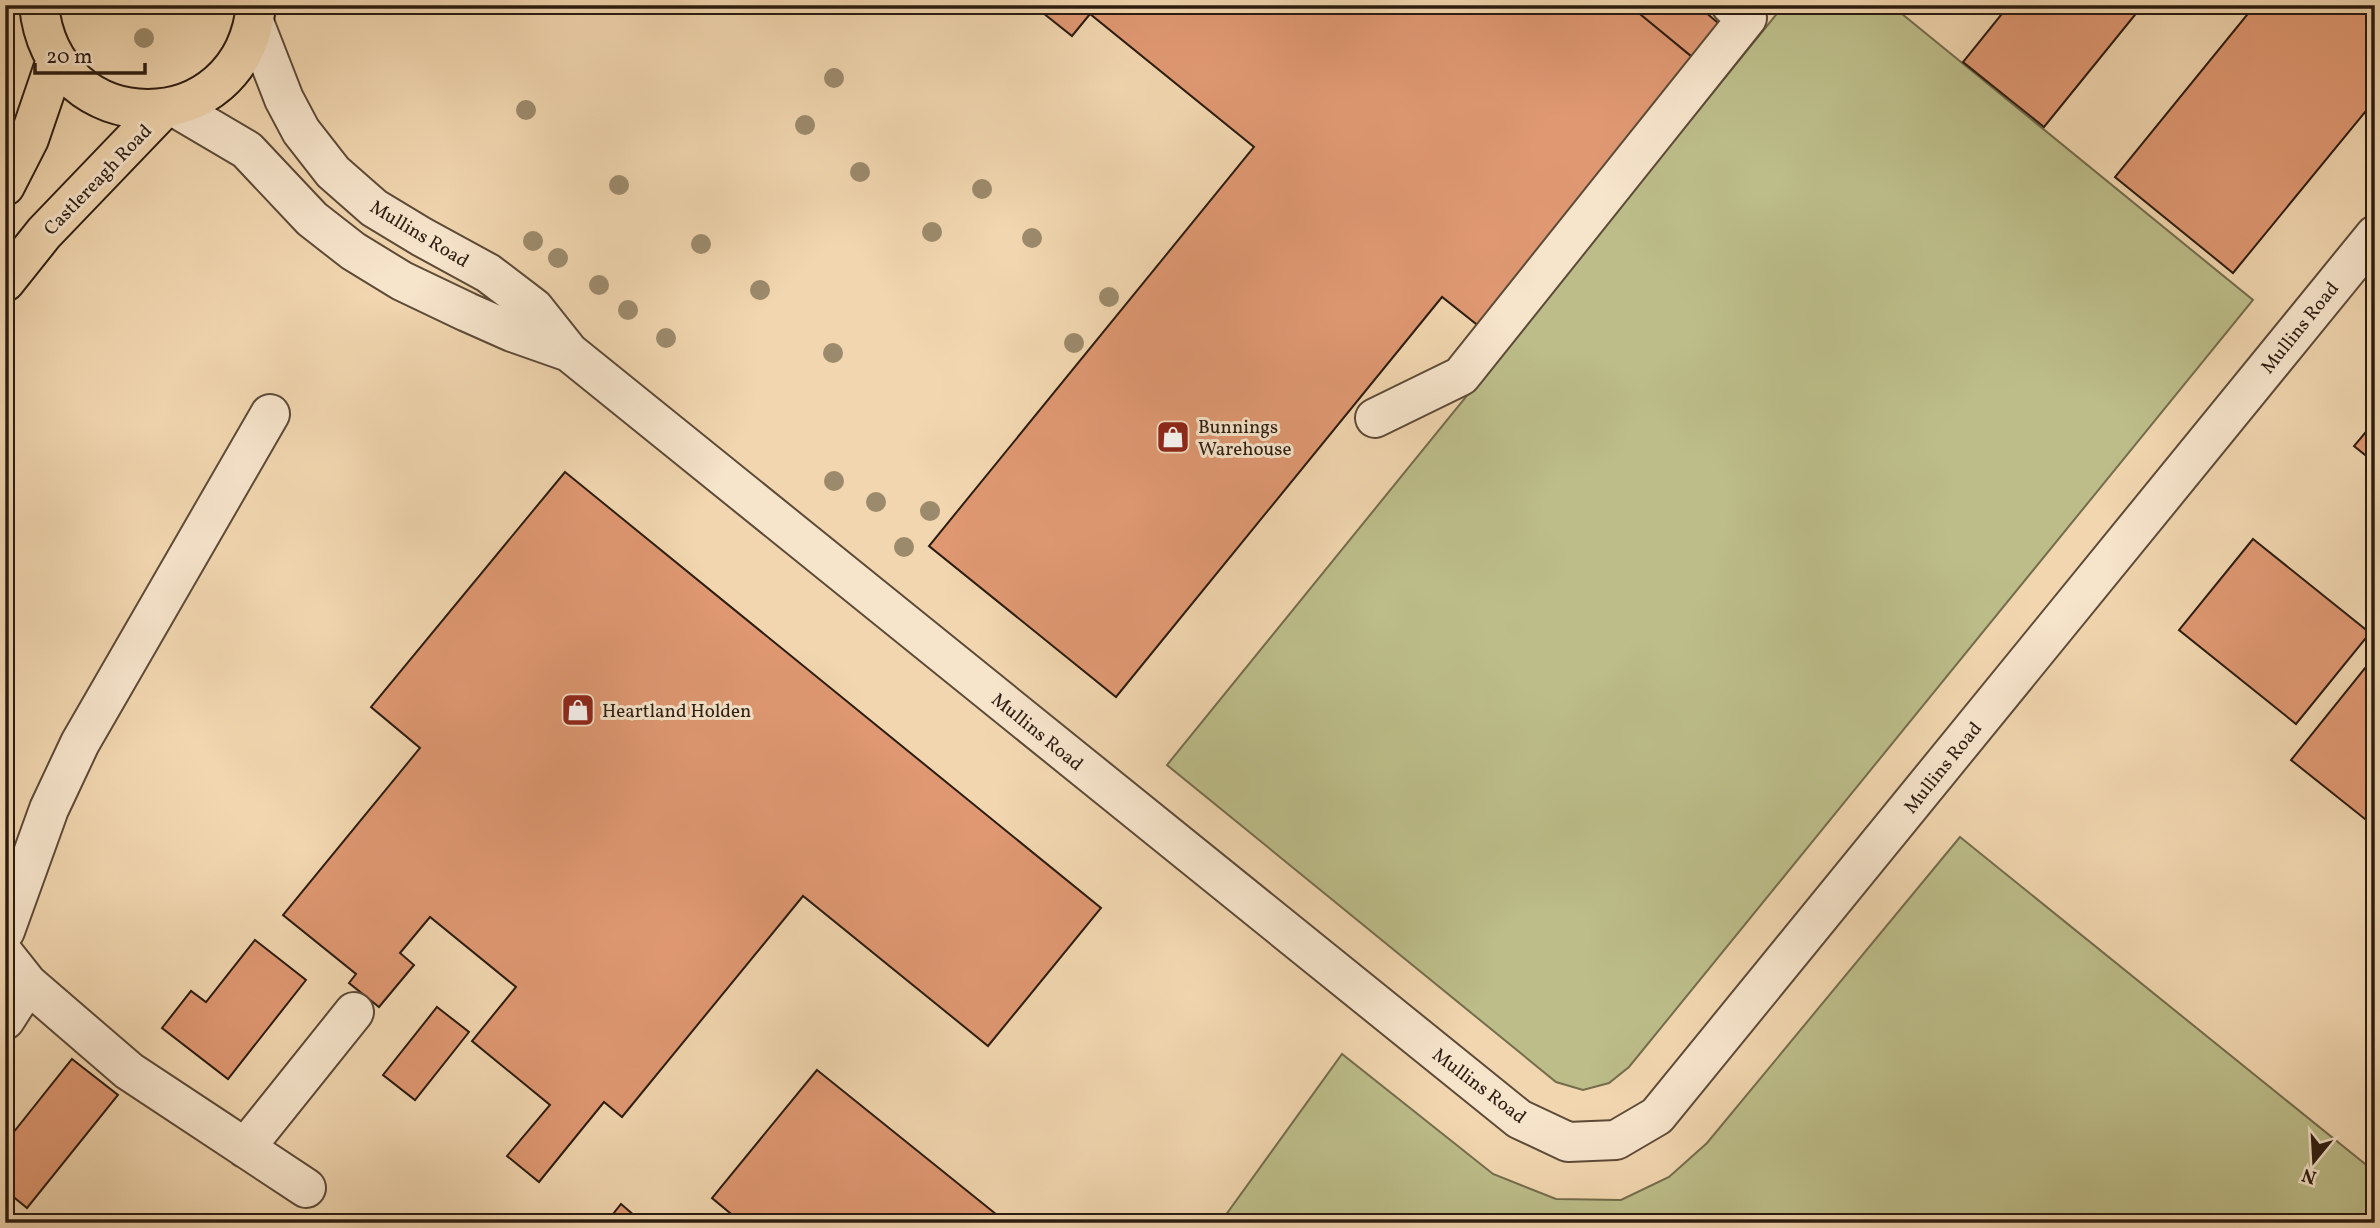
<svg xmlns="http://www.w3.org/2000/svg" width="2380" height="1228" viewBox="0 0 2380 1228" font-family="Vollkorn,serif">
	<rect width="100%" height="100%" fill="#f1d6af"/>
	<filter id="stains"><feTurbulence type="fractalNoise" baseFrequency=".00286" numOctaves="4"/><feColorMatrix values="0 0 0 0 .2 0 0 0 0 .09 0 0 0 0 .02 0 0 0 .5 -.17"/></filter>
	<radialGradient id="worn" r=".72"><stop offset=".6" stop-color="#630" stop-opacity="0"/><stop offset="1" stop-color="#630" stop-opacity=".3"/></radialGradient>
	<path fill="#bcbd89" stroke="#746c4d" stroke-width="2" d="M1784,5h107l362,295 -624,767 -20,16 -26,7 -27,-8 -389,-317z
		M1960,837l415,335v51h-1155l122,-169 151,120 63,25 65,1 48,-23 38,-34z"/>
	<path fill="#df9872" stroke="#2c1c11" stroke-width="2" d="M1033,5h596l68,56 -217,266 -38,-30 -326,400 -187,-151 325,-399 -164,-133 -18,22z
		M1629,5h68l27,23 -27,33z
		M2009,5h134l-99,122 -81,-65z
		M2255,5h120v95l-142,173 -118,-96z
		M2375,421v42l-21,-17z
		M565,472l536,436 -113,138 -185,-150 -181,221 -18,-15 -65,80 -32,-26 43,-51 -78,-64 44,-54 -86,-70 -30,36 14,12 -35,42 -30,-24 7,-9 -73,-59 137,-167 -49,-41z
		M2253,539l117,94 -74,91 -117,-94z
		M2365,668l10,7v152l-84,-67z
		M255,940l51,40 -78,99 -66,-51 29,-37 15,11z
		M437,1007l32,25 -54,68 -32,-25z
		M72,1059l46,36 -91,113 -22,-18v-47z
		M817,1070l190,153h-265l-30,-25z
		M621,1204l22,19h-37z"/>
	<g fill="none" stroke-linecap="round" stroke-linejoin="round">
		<defs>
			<path id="minor" d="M254,22l30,77 17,32 32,41 41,36 48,29 66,36 46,35 35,44 950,767 49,23 48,-2 41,-24 718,-881
				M174,107l73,43 65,69 41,32 49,30 65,31 45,20 57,20
				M1375,418l86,-42 286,-358 -16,-13
				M5,931l44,-122 31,-66 190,-329
				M5,955l23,29 101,87 177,117
				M5,1020l23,-36
				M245,1148l109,-136"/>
			<path id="major" d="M39,5c13,138 204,139 217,0
				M5,186l24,-47 27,-79
				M5,282l39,-49 119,-124"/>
		</defs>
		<use href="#minor" stroke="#5d4a38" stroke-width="42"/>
		<use href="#major" stroke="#2c1c11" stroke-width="42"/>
		<use href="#minor" stroke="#f6e4cb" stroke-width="38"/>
		<use href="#major" stroke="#f1d6af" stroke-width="38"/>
	</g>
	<g fill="#9c8a6c">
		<circle cx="144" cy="38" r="10"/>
		<circle cx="834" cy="78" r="10"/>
		<circle cx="526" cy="110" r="10"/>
		<circle cx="805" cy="125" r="10"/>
		<circle cx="860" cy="172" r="10"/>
		<circle cx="619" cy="185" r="10"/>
		<circle cx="982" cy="189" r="10"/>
		<circle cx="932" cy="232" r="10"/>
		<circle cx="1032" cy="238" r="10"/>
		<circle cx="533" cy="241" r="10"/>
		<circle cx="701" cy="244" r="10"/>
		<circle cx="558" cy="258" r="10"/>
		<circle cx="599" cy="285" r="10"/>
		<circle cx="760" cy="290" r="10"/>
		<circle cx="1109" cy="297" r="10"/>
		<circle cx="628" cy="310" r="10"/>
		<circle cx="666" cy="338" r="10"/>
		<circle cx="1074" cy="343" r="10"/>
		<circle cx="833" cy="353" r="10"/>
		<circle cx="834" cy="481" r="10"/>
		<circle cx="876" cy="502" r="10"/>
		<circle cx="930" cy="511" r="10"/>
		<circle cx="904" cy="547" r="10"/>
	</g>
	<defs>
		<symbol id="shop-square" viewBox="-11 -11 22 22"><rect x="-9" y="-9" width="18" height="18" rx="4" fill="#8f2418" stroke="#f6e4cb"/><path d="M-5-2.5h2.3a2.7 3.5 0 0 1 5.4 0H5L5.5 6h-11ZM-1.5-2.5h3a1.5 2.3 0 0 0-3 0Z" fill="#fff"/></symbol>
	</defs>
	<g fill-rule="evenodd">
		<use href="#shop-square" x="1154" y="418" width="38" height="38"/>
		<use href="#shop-square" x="559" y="691" width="38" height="38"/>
	</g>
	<g text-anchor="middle" stroke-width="6" stroke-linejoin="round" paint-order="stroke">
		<g font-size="19" fill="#2c1c11" stroke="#f6e4cb">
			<text transform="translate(97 179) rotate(-46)" y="7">Castlereagh Road</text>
			<text transform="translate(420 233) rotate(31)" y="7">Mullins Road</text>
			<text transform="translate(2299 327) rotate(-51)" y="7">Mullins Road</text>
			<text transform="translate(1038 731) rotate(39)" y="7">Mullins Road</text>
			<text transform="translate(1942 767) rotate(-51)" y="7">Mullins Road</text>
			<text transform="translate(1480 1085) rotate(37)" y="7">Mullins Road</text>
		</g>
		<g font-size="19" fill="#2c1c11" stroke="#f6e4cb" text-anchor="start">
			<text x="1198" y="433">Bunnings<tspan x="1198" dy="22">Warehouse</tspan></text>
			<text x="602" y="717">Heartland Holden</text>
		</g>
	</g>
	<rect width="2380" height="1228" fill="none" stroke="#f1d6af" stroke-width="28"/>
	<rect x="7" y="7" width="2366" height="1214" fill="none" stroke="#2c1c11" stroke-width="3.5"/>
	<rect x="14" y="14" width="2352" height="1200" fill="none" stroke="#2c1c11" stroke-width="2"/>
	<g transform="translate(2314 1161) rotate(198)" stroke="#f6e4cb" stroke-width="5" paint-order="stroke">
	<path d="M0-5L12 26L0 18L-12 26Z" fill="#2c1c11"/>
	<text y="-10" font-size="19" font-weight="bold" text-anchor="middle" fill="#2c1c11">N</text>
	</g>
	<path d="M35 63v10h110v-10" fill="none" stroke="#2c1c11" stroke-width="3.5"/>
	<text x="46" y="63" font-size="21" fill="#2c1c11" stroke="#f6e4cb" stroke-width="5" paint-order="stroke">20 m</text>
	<rect width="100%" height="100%" filter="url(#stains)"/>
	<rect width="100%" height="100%" fill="url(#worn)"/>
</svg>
